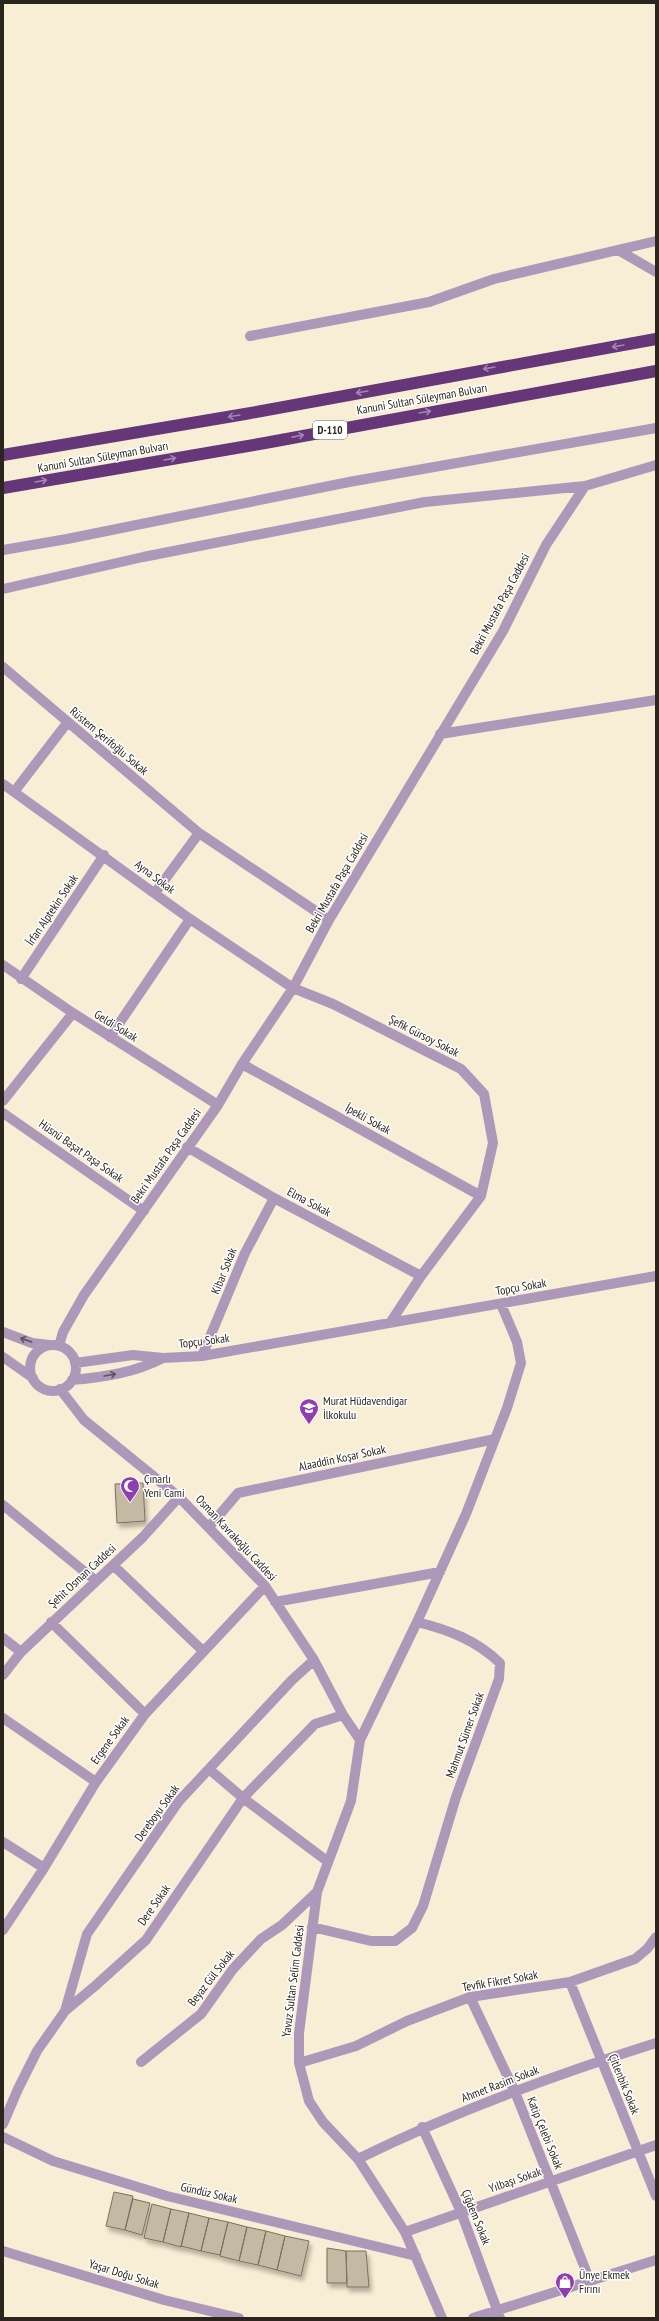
<svg xmlns="http://www.w3.org/2000/svg" width="659" height="2321" viewBox="0 0 659 2321" font-family="'PT Sans Narrow',sans-serif">
	<defs>
		<filter id="shadow"><feDropShadow dx="2.5" dy="4.5" stdDeviation="2" flood-color="#0004"/></filter>
	</defs>
	<rect width="100%" height="100%" fill="#f8edd5"/>
	<path fill="#c4b9a3" stroke="#7b715d" filter="url(#shadow)" d="M143,1483l2,38 -28,2 -2,-39z
		M114,2192l19,4 -8,34 -19,-4z
		M133,2199l17,4 -8,32 -17,-5z
		M152,2204l19,5 -8,33 -19,-4z
		M171,2209l18,4 -8,34 -18,-5z
		M189,2213l20,5 -8,33 -20,-5z
		M209,2218l19,4 -8,33 -19,-4z
		M228,2222l19,5 -8,34 -19,-5z
		M247,2227l19,4 -8,34 -19,-4z
		M266,2231l19,5 -8,34 -19,-5z
		M285,2236l24,5 -8,35 -24,-6z
		M327,2248l19,3 1,32h-20z
		M346,2251h20l3,36h-22z"/>
	<g fill="none" stroke-linecap="round" stroke-linejoin="round">
		<path stroke="#ae98b9" stroke-width="10" d="M618,250l38,22
			M250,336l179,-34 65,-23 162,-38
			M3,550l64,-11 282,-57 307,-54
			M3,589l140,-32 282,-55 160,-16
			M3,667l196,166 130,87
			M440,734l216,-34
			M3,784l187,135 103,69 40,16 128,65 23,25 9,49 -12,53 -60,80 -31,47
			M14,792l53,-69
			M155,893l44,-60
			M3,965l70,48 145,92
			M21,979l83,-124
			M110,1037l80,-118
			M242,1064l239,132
			M3,1101l70,-88
			M3,1113l141,98
			M187,1147l87,51 147,78
			M3,1332l29,11 17,2
			M30 1368a23 23 0 1 1 46 0a23 23 0 1 1-46 0Z
			M59,1346l4,-14 21,-37 134,-190 24,-41 51,-76 36,-68 174,-289 43,-86 39,-59 71,-21
			M202,1356l43,-103 29,-55
			M3,1357l30,21
			M75,1363l58,-8 30,3 39,-2 454,-80
			M72,1380c32,-3 62,-7 91,-22
			M60,1389l24,31 95,77 86,89 49,74 29,55 17,25 -9,61 -34,91 -18,141v30l10,38 14,21 35,37 47,73 37,86
			M3,1505l93,76
			M209,1527l29,-34 257,-54
			M113,1565l90,86
			M275,1602l165,-30
			M51,1622l94,92
			M417,1622l49,-108 41,-106 14,-45 -4,-21 -16,-38
			M3,1638l18,14
			M3,1675l18,-23 122,-115 36,-40
			M3,1718l93,64
			M209,1769l34,29 84,63
			M3,1842l41,26
			M312,1927l59,14h24l17,-13 11,-22 33,-109 43,-118 1,-16c-24,-23 -51,-33 -83,-41l-57,118
			M3,1930l41,-62 52,-86 49,-68 120,-128
			M570,1982l86,214
			M470,1997l45,95 75,189
			M65,2011l22,-77 92,-133 113,-121 22,-20
			M141,2062l60,-48 32,-45 28,-30 21,-14 35,-33
			M299,2063l57,-17 51,-25 63,-24 100,-15 65,-23 12,-10 9,-12
			M3,2124l15,-35 19,-38 28,-40 30,-25 51,-46 97,-142 72,-74 28,-9
			M422,2127l39,85 39,106
			M3,2137l50,24 114,35 249,60
			M358,2159c95,-47 196,-84 298,-116
			M405,2232l251,-87
			M3,2251l161,49 75,18
			M473,2318l183,-58"/>
		<path stroke="#653678" stroke-width="12" d="M3,455l242,-41 411,-75
			M3,488l262,-45 391,-72"/>
	</g>
	<defs><path id="oneway-shaft" d="M-6 0H5M1.5-3L5.5 0L1.5 3" fill="none" stroke-width="1.6" stroke-linecap="round" stroke-linejoin="round"/></defs>
	<g stroke="#a386ae">
		<use href="#oneway-shaft" transform="translate(618 346) rotate(170)"/>
		<use href="#oneway-shaft" transform="translate(489 368) rotate(170)"/>
		<use href="#oneway-shaft" transform="translate(362 392) rotate(170)"/>
		<use href="#oneway-shaft" transform="translate(425 412) rotate(-10)"/>
		<use href="#oneway-shaft" transform="translate(234 416) rotate(171)"/>
		<use href="#oneway-shaft" transform="translate(298 436) rotate(-11)"/>
		<use href="#oneway-shaft" transform="translate(170 459) rotate(-10)"/>
		<use href="#oneway-shaft" transform="translate(41 481) rotate(-10)"/>
	</g>
	<g stroke="#5f545b">
		<use href="#oneway-shaft" transform="translate(26 1340) rotate(-161)"/>
		<use href="#oneway-shaft" transform="translate(110 1375) rotate(-10)"/>
	</g>
	<defs>
		<symbol id="school-pin" viewBox="-11 -11 22 30"><path d="M0 17L-7.5 6A9.5 9.5 0 1 1 7.5 6Z" fill="#8e3eae" stroke="#fff"/><path d="M0-5L7-2L0 1L-7-2ZM-4 1L0 2.5L4 1V4Q0 6-4 4Z" fill="#fff"/></symbol>
		<symbol id="mosque-pin" viewBox="-11 -11 22 30"><path d="M0 17L-7.5 6A9.5 9.5 0 1 1 7.5 6Z" fill="#8e3eae" stroke="#fff"/><path d="M3.5-4.9A6 6 0 1 0 3.5 4.9A5 5 0 1 1 3.5-4.9Z" fill="#fff"/></symbol>
		<symbol id="shop-pin" viewBox="-11 -11 22 30"><path d="M0 17L-7.5 6A9.5 9.5 0 1 1 7.5 6Z" fill="#8e3eae" stroke="#fff"/><path d="M-5-2.5h2.3a2.7 3.5 0 0 1 5.4 0H5L5.5 6h-11ZM-1.5-2.5h3a1.5 2.3 0 0 0-3 0Z" fill="#fff"/></symbol>
	</defs>
	<g fill-rule="evenodd">
		<use href="#school-pin" x="298" y="1397" width="22" height="30"/>
		<use href="#mosque-pin" x="119" y="1475" width="22" height="30"/>
		<use href="#shop-pin" x="554" y="2271" width="22" height="30"/>
	</g>
	<g text-anchor="middle" stroke-width="3" stroke-linejoin="round" paint-order="stroke">
		<rect fill="#fff" stroke="#6a6761" stroke-width="1" x="313" y="421" width="34" height="18" rx="3"/>
		<g font-size="11" font-weight="bold" fill="#2a261d">
			<text x="330" y="434">D-110</text>
		</g>
		<g font-size="12" fill="#2a261d" stroke="#fff">
			<text transform="translate(422 399) rotate(-10)" y="4">Kanuni Sultan Süleyman Bulvarı</text>
			<text transform="translate(103 457) rotate(-10)" y="4">Kanuni Sultan Süleyman Bulvarı</text>
			<text transform="translate(500 604) rotate(-62)" y="4">Bekri Mustafa Paşa Caddesi</text>
			<text transform="translate(109 741) rotate(40)" y="4">Rüstem Şerifoğlu Sokak</text>
			<text transform="translate(155 877) rotate(37)" y="4">Ayna Sokak</text>
			<text transform="translate(337 883) rotate(-60)" y="4">Bekri Mustafa Paşa Caddesi</text>
			<text transform="translate(52 910) rotate(-56)" y="4">İrfan Alptekin Sokak</text>
			<text transform="translate(116 1026) rotate(32)" y="4">Geldi Sokak</text>
			<text transform="translate(424 1036) rotate(27)" y="4">Şefik Gürsoy Sokak</text>
			<text transform="translate(368 1119) rotate(29)" y="4">İpekli Sokak</text>
			<text transform="translate(81 1151) rotate(35)" y="4">Hüsnü Başat Paşa Sokak</text>
			<text transform="translate(166 1156) rotate(-55)" y="4">Bekri Mustafa Paşa Caddesi</text>
			<text transform="translate(309 1202) rotate(28)" y="4">Elma Sokak</text>
			<text transform="translate(224 1271) rotate(-68)" y="4">Kibar Sokak</text>
			<text transform="translate(521 1287) rotate(-10)" y="4">Topçu Sokak</text>
			<text transform="translate(204 1341) rotate(-7)" y="4">Topçu Sokak</text>
			<text transform="translate(342 1458) rotate(-12)" y="4">Alaaddin Koşar Sokak</text>
			<text transform="translate(236 1538) rotate(47)" y="4">Osman Kavrakoğlu Caddesi</text>
			<text transform="translate(82 1576) rotate(-43)" y="4">Şehit Osman Caddesi</text>
			<text transform="translate(465 1735) rotate(-70)" y="4">Mahmut Sümer Sokak</text>
			<text transform="translate(110 1740) rotate(-54)" y="4">Ergene Sokak</text>
			<text transform="translate(157 1813) rotate(-54)" y="4">Dereboyu Sokak</text>
			<text transform="translate(154 1905) rotate(-55)" y="4">Dere Sokak</text>
			<text transform="translate(211 1978) rotate(-52)" y="4">Beyaz Gül Sokak</text>
			<text transform="translate(293 1981) rotate(-83)" y="4">Yavuz Sultan Selim Caddesi</text>
			<text transform="translate(500 1981) rotate(-10)" y="4">Tevfik Fikret Sokak</text>
			<text transform="translate(500 2084) rotate(-21)" y="4">Ahmet Rasim Sokak</text>
			<text transform="translate(624 2084) rotate(68)" y="4">Çitlenbik Sokak</text>
			<text transform="translate(545 2133) rotate(68)" y="4">Katip Çelebi Sokak</text>
			<text transform="translate(515 2180) rotate(-19)" y="4">Yılbaşı Sokak</text>
			<text transform="translate(209 2193) rotate(13)" y="4">Gündüz Sokak</text>
			<text transform="translate(476 2217) rotate(68)" y="4">Çiğdem Sokak</text>
			<text transform="translate(124 2274) rotate(17)" y="4">Yaşar Doğu Sokak</text>
		</g>
		<g font-size="12" fill="#2a261d" stroke="#fff" text-anchor="start">
			<text x="323" y="1405">Murat Hüdavendigar<tspan x="323" dy="14">İlkokulu</tspan></text>
			<text x="144" y="1483">Çınarlı<tspan x="144" dy="14">Yeni Cami</tspan></text>
			<text x="579" y="2279">Ünye Ekmek<tspan x="579" dy="14">Fırını</tspan></text>
		</g>
	</g>
	<rect width="659" height="2321" fill="none" stroke="#2a261d" stroke-width="8"/>
</svg>
